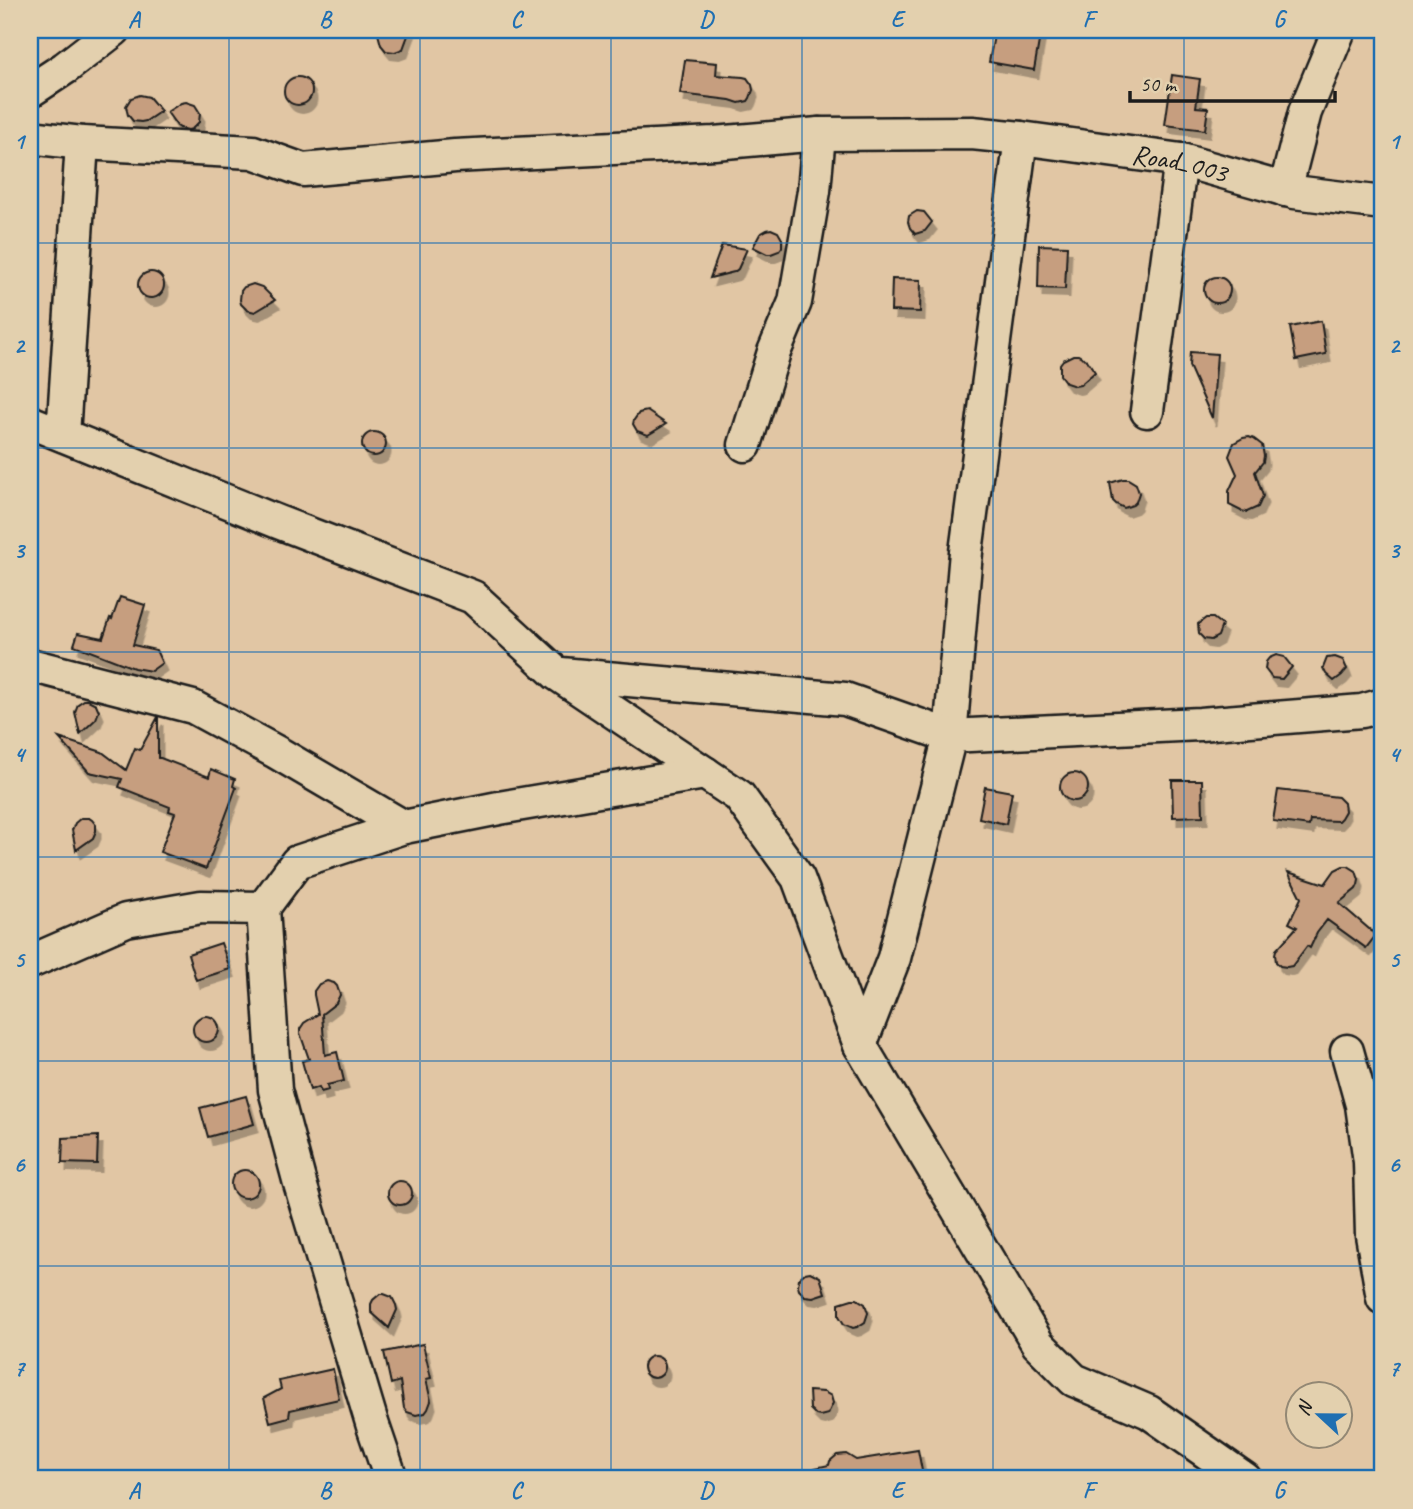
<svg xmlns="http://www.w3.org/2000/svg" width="1413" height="1509" viewBox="0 0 1413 1509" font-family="Caveat,sans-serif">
	<defs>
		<filter id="shadow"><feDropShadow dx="4.5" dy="8" stdDeviation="0" flood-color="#0004"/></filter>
	</defs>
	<rect width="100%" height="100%" fill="#e1c6a4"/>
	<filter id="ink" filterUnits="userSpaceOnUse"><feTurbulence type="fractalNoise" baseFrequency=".0143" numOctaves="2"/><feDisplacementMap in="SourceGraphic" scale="14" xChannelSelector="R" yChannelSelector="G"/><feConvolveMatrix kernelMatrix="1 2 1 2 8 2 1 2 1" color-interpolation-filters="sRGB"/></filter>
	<g filter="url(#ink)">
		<path fill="#c69e7f" stroke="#1c1c1c" stroke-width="2" filter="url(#shadow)" d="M377,30h33l-7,19 -8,3 -9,-1 -5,-6z
			M995,30h46l-7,40 -45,-8z
			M685,60l32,3 -1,12 27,2 4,1 5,7 1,5 -3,8 -2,3 -9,2 -9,-3 -50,-6z
			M1172,75l28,4 -4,28 12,1 -3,22 -40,-5z
			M284 91a14 14 0 1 1 28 0a14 14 0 1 1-28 0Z
			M140,95l9,2 12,14 -15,10 -5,1 -8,-1 -5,-6 -1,-4 -1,-5 5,-8z
			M186,102l9,3 5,8 -1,9 -7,7 -4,1 -8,-2 -3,-2 -10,-14 14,-9z
			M917,211l7,1 8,10 -7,9 -10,3 -5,-6 -2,-6 1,-6z
			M771,229l7,3 4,7v8l-3,4 -8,3h-4l-14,-7 7,-13 7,-4z
			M722,245l25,4 -9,20 -4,3 -24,6z
			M1039,245l28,1 -2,43 -27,-1z
			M138 285a13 13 0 1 1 26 0a13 13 0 1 1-26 0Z
			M1204 290a13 13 0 1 1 26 0a13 13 0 1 1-26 0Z
			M892,279l29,1 -1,32 -29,-1z
			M253,284l9,3 13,13 -20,12 -8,-2 -6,-6 -1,-4 1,-9 3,-4z
			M1321,321l5,33 -30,6 -6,-33z
			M1190,352l27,2 -5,64 -23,-52z
			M1073,355h5l9,5 8,12 -15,13 -5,1 -9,-3 -6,-8v-11l3,-4z
			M647,411l19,13 -18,11 -11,-4 -4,-7 1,-4 5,-7z
			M362 444a12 12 0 1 1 24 0a12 12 0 1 1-24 0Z
			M1249,437l5,2 8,6 2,11 -1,6 -8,10 8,24 -5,11 -11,5 -6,-1 -12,-6v-14l8,-17 -8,-18 5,-13 9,-5z
			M1123,479h5l8,5 3,9 -3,9 -3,3 -9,3 -8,-4 -3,-3 -3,-18z
			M120,597l25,8 -12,40 23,5 6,13 -11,8 -17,-3 -60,-23 4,-12 25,5 7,-20 2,1z
			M1206,618h7l9,7 -4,11 -7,4 -7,-1 -5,-5 -1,-10z
			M1276,655l8,2 8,10 -10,12 -10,-1 -7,-9 1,-7 3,-4z
			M1335,657l8,3 4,9 -5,6 -8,6 -8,-7 -3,-6 4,-10z
			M84,700h4l8,4 3,7 -3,8 -16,15 -5,-22 3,-8z
			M158,717v42v-2l51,20 2,-8 24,10 -2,7 3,2 -30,81 -46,-17 15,-39 -6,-2 1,-4 -51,-20 3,-8 -33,-7 -30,-34 43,14 24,18 9,-22 5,2z
			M1060 787a14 14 0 1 1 28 0a14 14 0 1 1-28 0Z
			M1172,780h30l1,36 -30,1z
			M985,787l27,5 -6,32 -27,-6z
			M1278,790l60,7 6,6 1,8 -4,7 -3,3 -28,-1 -1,6 -36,-5z
			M81,818h8l3,2 4,5v6l-3,7 -17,12 -4,-20 3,-7z
			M1343,866h5l8,5 3,9 -1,5 -2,4 -17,14 37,32 -10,13 -39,-28 -10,13 -7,15 -3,-2 -15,20 -5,1 -7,-1 -4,-4 -1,-8 1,-4 21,-23 -8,-4 12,-25 -13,-26 37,12 10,-14z
			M221,943l9,26 -34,11 -8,-26z
			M327,981l7,2 3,3 3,9 -4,8 -14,11 3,41 12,-3 7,29 -17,4 1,5 -7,2 -2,-5 -9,3 -8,-29 7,-2 -9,-26v-4l4,-6 14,-9 -4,-19v-4l5,-7z
			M193 1029a13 13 0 1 1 26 0a13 13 0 1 1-26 0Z
			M246,1096l8,28 -46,13 -8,-29z
			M98,1136l-1,28 -35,-1 1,-25z
			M231 1184a14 14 0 1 1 28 0a14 14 0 1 1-28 0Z
			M388 1193a12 12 0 1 1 24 0a12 12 0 1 1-24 0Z
			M810,1272l10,5 5,16 -12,4 -8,-1 -6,-6 -1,-4 1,-8 6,-5z
			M380,1294h4l8,3 4,8 1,5 -8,18 -18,-16v-8l2,-4z
			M852,1299h5l8,5 3,9 -3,9 -8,5 -4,1 -9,-4 -5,-8v-13z
			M423,1344l8,34 -5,1 5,22 -3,8 -3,4 -9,2 -9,-3 -3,-4 -4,-27 -9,3 -7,-32z
			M643 1367a11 11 0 1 1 22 0a11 11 0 1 1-22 0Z
			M333,1369l6,30 -49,11 -1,7 -19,5 -6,-24 17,-9 -2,-8z
			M809,1391l15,1 7,4 2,7 -5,11 -8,2 -4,-1 -6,-6z
			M918,1450l5,26 -17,3h-90l-1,-11 14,-3 1,-4 7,-6 9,-1 10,6z"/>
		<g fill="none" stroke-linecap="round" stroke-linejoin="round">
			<defs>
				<g id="street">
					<path d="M30,91l35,-23 49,-38"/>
					<path id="s1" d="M30,137l52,6 171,9 50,18 152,-14 259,-13 105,-9 153,-1 49,5 160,22 113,32 89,11"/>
					<path d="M1285,190l20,-78 34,-82"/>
					<path d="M1147,411l34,-251"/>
					<path d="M30,422l248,100 195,75 84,77 182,122 59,82 62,167 34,-87 56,-222 16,-184 55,-414"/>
					<path d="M63,435l19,-292"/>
					<path d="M745,445l29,-93 21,-50 19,-111 5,-57"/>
					<path d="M30,665l163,42 83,45 128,75 95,-19 206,-35"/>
					<path d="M561,674l284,25 105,37 250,-12 162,-13 21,-6"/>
					<path d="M263,908l12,182 24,90 73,243 19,56"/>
					<path d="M30,962l96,-42 75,-13 62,1 34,-46 107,-35"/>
					<path d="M860,1045l178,299 36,36 75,32 96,67"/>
					<path d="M1347,1051l15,54 8,57 2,73 11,63"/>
				</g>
			</defs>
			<use href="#street" stroke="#1c1c1c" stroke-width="37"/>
			<use href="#street" stroke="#e3d0ae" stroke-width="32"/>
		</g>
	</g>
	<path fill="none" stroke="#1f6fb2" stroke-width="2" stroke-opacity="0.55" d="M229,30v1449M420,30v1449M611,30v1449M802,30v1449M993,30v1449M1184,30v1449M30,243h1353M30,448h1353M30,652h1353M30,857h1353M30,1061h1353M30,1266h1353"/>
	<g text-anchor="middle" stroke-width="6" stroke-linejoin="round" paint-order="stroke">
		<g font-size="28" fill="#1c1c1c" stroke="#e3d0ae">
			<text dy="10" stroke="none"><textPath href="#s1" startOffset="1157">Road_003</textPath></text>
		</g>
	</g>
	<rect width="1413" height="1509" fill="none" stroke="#e3d0ae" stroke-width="77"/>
	<g transform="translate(1319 1415) rotate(292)"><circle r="33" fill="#e3d0ae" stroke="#938874" stroke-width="2"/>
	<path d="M0-5L12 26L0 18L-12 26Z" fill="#1f6fb2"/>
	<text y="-10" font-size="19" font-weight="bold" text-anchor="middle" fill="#1c1c1c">N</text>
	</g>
	<path d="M1130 91v10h205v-10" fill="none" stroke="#1c1c1c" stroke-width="3.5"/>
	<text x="1140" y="91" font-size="21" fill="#1c1c1c" stroke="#e3d0ae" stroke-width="5" paint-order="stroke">50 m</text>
	<rect x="38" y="38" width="1336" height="1432" fill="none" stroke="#1f6fb2" stroke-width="2.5"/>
	<g font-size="23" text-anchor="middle" font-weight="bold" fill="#1f6fb2">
		<text x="134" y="27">A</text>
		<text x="325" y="27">B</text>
		<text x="516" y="27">C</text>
		<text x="706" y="27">D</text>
		<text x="897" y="27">E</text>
		<text x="1088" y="27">F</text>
		<text x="1279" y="27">G</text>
		<text x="19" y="149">1</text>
		<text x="1394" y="149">1</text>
		<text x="19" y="353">2</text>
		<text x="1394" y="353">2</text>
		<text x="19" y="558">3</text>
		<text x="1394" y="558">3</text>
		<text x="19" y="762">4</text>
		<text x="1394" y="762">4</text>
		<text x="19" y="967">5</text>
		<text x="1394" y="967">5</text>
		<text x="19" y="1172">6</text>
		<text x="1394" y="1172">6</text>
		<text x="19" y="1376">7</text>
		<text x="1394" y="1376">7</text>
		<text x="134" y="1498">A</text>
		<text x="325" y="1498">B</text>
		<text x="516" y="1498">C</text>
		<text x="706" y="1498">D</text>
		<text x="897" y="1498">E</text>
		<text x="1088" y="1498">F</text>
		<text x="1279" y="1498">G</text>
	</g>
</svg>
